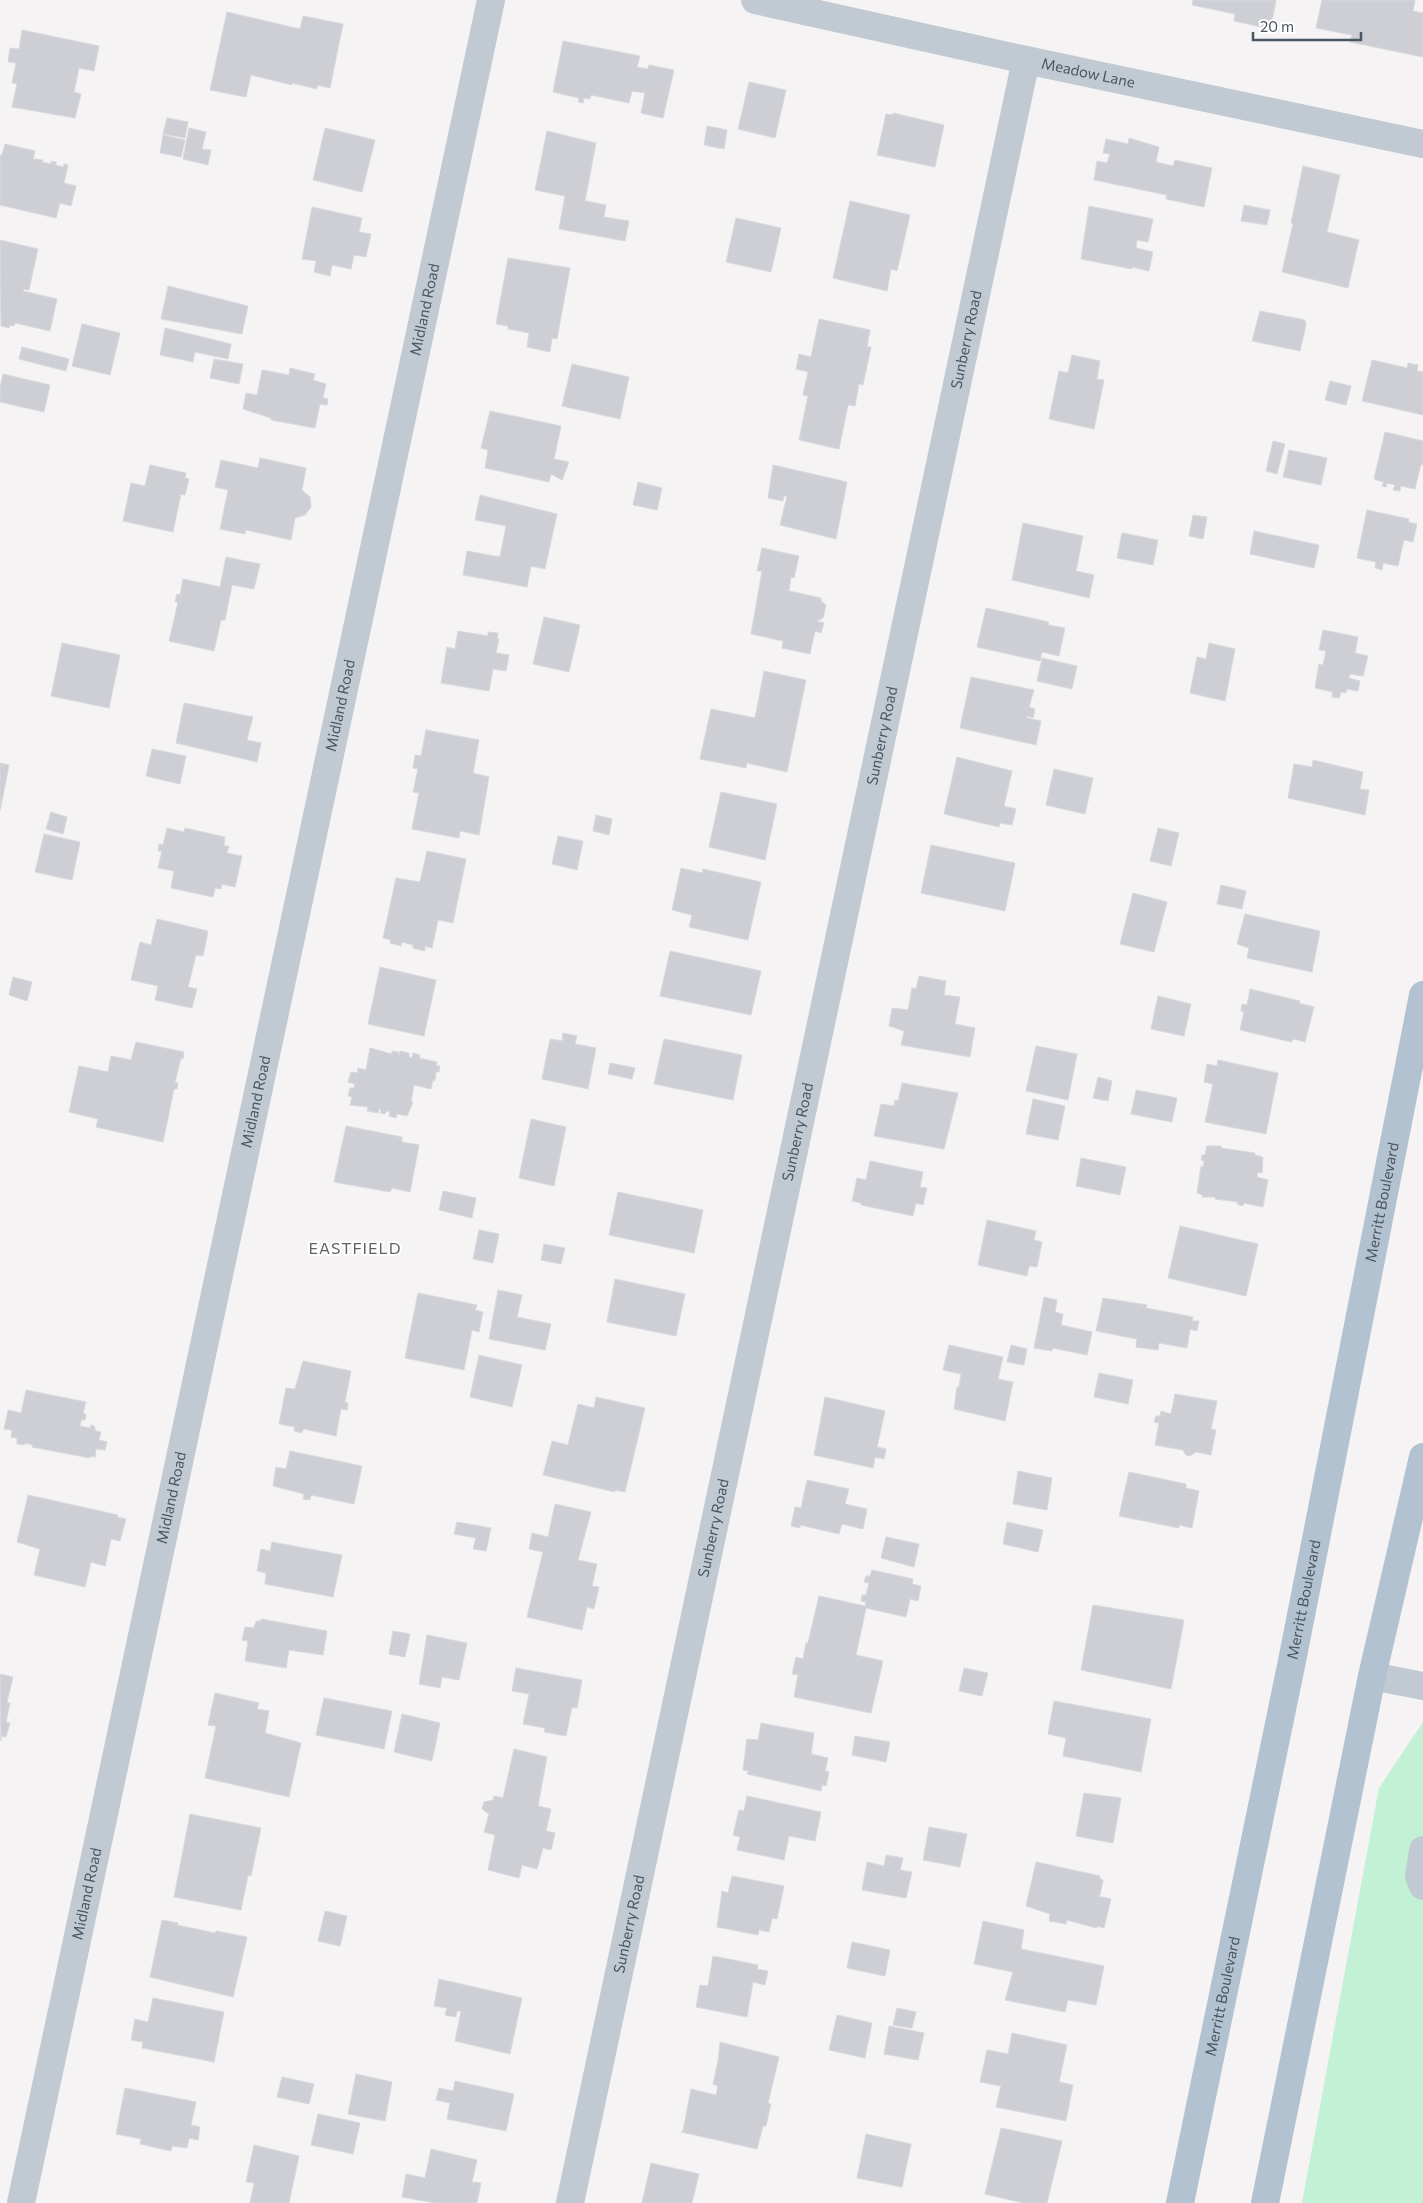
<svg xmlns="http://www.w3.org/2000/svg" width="1423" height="2203" viewBox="0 0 1423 2203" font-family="Commissioner,sans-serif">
	<rect width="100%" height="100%" fill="#f5f3f3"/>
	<path fill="#c3f1d5" d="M1423,1722v481h-121l77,-415z"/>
	<path fill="#cdcfd5" stroke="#d7d9de" d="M1193,0h83l-4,22 -5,-1 -1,7 -32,-7 1,-7 -43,-9z
		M1322,0h93l-2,11 10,2v44l-73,-15 2,-7 -36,-7z
		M227,12l73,17 3,-13 40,8 -13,64 -13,-3v4l-25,-6v2l-41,-10 -5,22 -36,-7z
		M22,30l77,16 -5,25 -15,-3 -5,24 7,2 -6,24 -63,-11 5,-23 -5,-1 4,-20 -8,-1 2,-14 9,1z
		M563,41l77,15 -3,11 11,2 1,-4 25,5 -11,48 -22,-5 4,-20 -13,-2 -3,12 -38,-8 -1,4 -6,-1 -1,5 -5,-1 1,-4 -26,-6z
		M749,82l37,8 -11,48 -37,-9z
		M893,113l51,12 -9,42 -58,-12 9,-41 7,1z
		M167,118l21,4 -3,16 -22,-4z
		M707,126l20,4 -3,19 -20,-4z
		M189,128l17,4 -4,17 9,1 -3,15 -25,-6z
		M325,128l50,12 -13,52 -49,-12z
		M547,131l49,12 -11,58 21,4 -2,12 25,4 -4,20 -66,-12 6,-33 -30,-6z
		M163,135l22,5 -4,17 -21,-4z
		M1129,138l30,9 -3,15 17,4 2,-6 37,8 -8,39 -38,-8 1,-4 -73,-15 3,-19 10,2 3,-9 -7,-1 3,-14 22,5z
		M5,144l30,7 -2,8 10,1 -1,2 9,2v-3l5,1v3l7,2 1,-3 4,1 -4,18 12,3 -5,20 -11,-3 -4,15 -56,-13v-50h2z
		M1303,166l37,9 -13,57 32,8 -11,48 -66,-16 11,-48 -2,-1z
		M850,201l60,14 -13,56 -6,-2 -4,22 -54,-13z
		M1244,205l26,5 -3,15 -26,-4z
		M1089,206l64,13 -5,23 -11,-2 -1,8 17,4 -4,19 -17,-4v2l-51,-10z
		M312,207l50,11 -3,14 12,2 -5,23 -12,-2 -3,14 -19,-4 -2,11 -16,-4 2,-11 -14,-2z
		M736,218l45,10 -10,44 -45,-10z
		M0,240l38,9 -9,41 -5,-1 -1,2 34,8 -7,32 -35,-8 -1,3 -4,-1 -1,3 -8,-2z
		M508,258l62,10 -13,71 -5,-1 -2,14 -23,-5 2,-14 -21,-4v-3l-12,-2z
		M168,286l80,20 -6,28 -81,-15z
		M1260,311l45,9 1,5 -6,26 -48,-10z
		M819,319l51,11 -3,17h4l-8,38 -4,-1 -4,22 -7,-1 -9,44 -40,-9 9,-44 -5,-1 5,-23 -12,-3 3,-15 12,3z
		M82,324l38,9 -10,42 -38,-9z
		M165,328l66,16 -3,15 -33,-7 -2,10 -33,-7z
		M22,347l47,12 -3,12 -47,-12z
		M1072,355l28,6 -3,18 7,1 -10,49 -45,-10 10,-48 9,2z
		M214,359l29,5 -4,20 -29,-6z
		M1372,360l35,8 1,-5 10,2 -1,6 6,1v43l-61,-14z
		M572,364l57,13 -9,42 -58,-13z
		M290,368l25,6 -2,6 13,4 -3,14 5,1 -1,6 -7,-1 -5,24 -44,-8v-2l-28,-9 3,-16 11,2 5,-25 27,5z
		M3,374l47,11 -6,27 -44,-10v-14z
		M1330,381l21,5 -5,19 -21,-5z
		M490,411l71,15 -7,33 15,3 -7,18 -11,-6 -2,8 -64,-14 3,-18 -7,-2z
		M1385,432l38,9v24l-2,-1 -6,25 -14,-3 -1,5 -7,-1 2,-5 -8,-2 -1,4 -4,-1 2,-4 -10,-3z
		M1273,441l12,3 -8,30 -11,-3z
		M1289,450l38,8 -6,27 -38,-8z
		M260,458l46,10 -4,22 8,7 1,10 -6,8 -10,3 -4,22 -45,-10 -1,4 -25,-5 8,-39 -13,-3 6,-27 37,8z
		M150,465l36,8 -1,5 4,1 -4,16 -4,-1 -8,38 -50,-11 8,-38 14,3z
		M773,465l74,17 -11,57 -56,-14 7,-29h-3l-1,5 -15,-3z
		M638,482l24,6 -5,22 -24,-5z
		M480,495l77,19 -12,55 -14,-3 -4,21 -64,-12 4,-24 33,6 6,-31 -31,-6z
		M1367,510l42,9 -1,3 9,2 -4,18 -9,-2 -6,26 -15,-3 -1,7 -7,-2 1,-6 -19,-4z
		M1193,515l14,2 -4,22 -14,-3z
		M1023,523l60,13 -7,35 18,4 -5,23 -77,-18z
		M1254,531l65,14 -5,23 -64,-14z
		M1122,533l36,7 -5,25 -36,-7z
		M762,548l37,8 -5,22 -3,-1 -2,14 32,7v3l5,4 -3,13 -6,3 7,2 -3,10 -6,-2 -5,23 -28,-6 1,-7 -32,-7 11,-63h-5z
		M226,557l34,7 -6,25 -22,-4 -7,35h-4l-7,31 -45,-10 9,-39h-3l2,-8 3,1 3,-16 37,8z
		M986,608l63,14 -1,3 17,3 -6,28 -17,-4 -2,9 -63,-14z
		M544,617l36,8 -11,47 -36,-8z
		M1323,630l35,7 -3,16 13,3 -5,20 -13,-2 -1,4 11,3 -2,10 -11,-2 -1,4 -5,-1 -2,6 -7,-1 1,-5 -18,-4 4,-24 4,1 3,-14 -7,-1z
		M458,631l30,5v-4l10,1 -1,6h2l-3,14 13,2 -3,16 -13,-2 -4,22 -48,-8 6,-36 8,2z
		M62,643l58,12 -11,53 -58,-12z
		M1209,643l26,6 -10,52 -35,-8 7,-36 9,2z
		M1042,658l35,8 -5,23 -35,-8z
		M764,671l42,9 -19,92 -40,-9 -1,5 -46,-9 11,-50 44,9z
		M971,677l63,13 -5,17 6,2 -2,9 -6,-2v2l14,3 -5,24 -76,-17z
		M184,703l69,14 -6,23 14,3 -4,19 -81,-19z
		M426,730l53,10 -6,33 16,4 -10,58 -19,-4 -1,7 -47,-9 7,-36 -6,-1 5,-23 -5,-1 2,-13 6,1z
		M152,749l34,7 -6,28 -34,-8z
		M957,757l55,14 -8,35 12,3 -4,16 -12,-2 -1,4 -55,-13z
		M1313,760l50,12 -3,17 9,1 -4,25 -77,-17 6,-34 18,3z
		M0,763l9,2 -9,46z
		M1054,769l39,9 -8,36 -39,-9z
		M721,792l56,12 -12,56 -56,-13z
		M51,812l16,5 -4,17 -17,-5z
		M596,815l16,4 -3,16 -16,-4z
		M167,828l17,4 1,-4 40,9 -1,9h5l-2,7 15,3 -7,31 -13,-3 -1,5 -6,-1 -2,9 -42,-9 3,-17 -16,-3 4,-17h-4l1,-7 4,1z
		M1158,828l21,5 -8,33 -21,-5z
		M44,834l36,8 -8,38 -37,-8z
		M558,836l25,5 -6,29 -25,-6z
		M931,845l84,18 -10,48 -84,-18z
		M427,851l39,8 -13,64 -15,-3 -6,28 -7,-2v5l-12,-3v-3l-11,-3 -1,4 -11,-3 1,-3 -8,-2 13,-60 24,4z
		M681,868l21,5 1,-4 58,13 -13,58 -59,-13 3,-12 -20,-5z
		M1221,885l25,6 -4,18 -25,-5z
		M1133,893l34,9 -13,50 -34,-8z
		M1245,914l75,17 -8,41 -65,-14 2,-10 -12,-4z
		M157,919l51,12 -5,25 -7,-1 -8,32 9,2 -5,19 -37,-8 3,-14 -27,-6 9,-38 11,3z
		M670,951l91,20 -10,44 -91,-19z
		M380,967l56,13 -12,56 -56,-12z
		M919,976l27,5 -2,14 16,2 -5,27 20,4 -5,29 -69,-12 3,-14 -15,-5 3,-18 16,2 4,-22 4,1z
		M13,977l19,5 -5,19 -18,-6z
		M1250,989l50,12 -1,2 15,4 -9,35 -11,-3 -3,3 -51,-12 4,-18 -3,-1 1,-7 5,1z
		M1158,996l33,8 -7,32 -33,-7z
		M563,1033l14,3 -2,8 21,4 -8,41 -46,-10 8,-40 12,2z
		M664,1039l78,16 -9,45 -79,-16z
		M136,1042l48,10 -1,7 -2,-1 -6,24 3,1 -1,6h-3l-11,53 -67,-15 2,-8 -29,-7 10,-46 29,6 3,-16 20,4z
		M1036,1046l41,8 -9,46 -42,-9z
		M370,1048l22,6v-3l6,1 1,3 1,-4 9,2v4l3,1 1,-5 7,2 -1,3 18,4 -1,4h4l-1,6h-3l-1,9 -2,-1 -2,9 -17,-4 -3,17h2l-6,14 -10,-2 -1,4 -7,-2 1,-4 -4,-1 -1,3 -5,-1 1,-4h-2l-1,4 -11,-2 1,-4 -18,-2 2,-8 -4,-1 2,-8h4l1,-4 -7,-2 3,-10 6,1 1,-5 8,2z
		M1218,1060l60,13 -12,61 -61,-12 8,-38 -9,-2 3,-18 10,2z
		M610,1063l25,5 -3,11 -24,-5z
		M1098,1077l14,4 -4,20 -15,-3z
		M902,1083l56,10 -14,56 -70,-13 7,-32 13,2 1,-6 3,1z
		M1136,1090l41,8 -5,24 -41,-8z
		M1033,1099l32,7 -7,34 -32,-6z
		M531,1119l35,8 -12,59 -35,-8z
		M346,1126l56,11v5l17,3 -9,47 -18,-4 -2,4 -56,-10z
		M1207,1146h14v2l34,5v2l8,2 -1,16 -4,-1 -1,5 11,3 -5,27 -19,-4 -1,3 -6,-2 1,-2 -23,-3v-2h-13l1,-2 -6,-2 4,-27 2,1 1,-6 -3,-1 1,-5h3z
		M1081,1158l45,9 -6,28 -44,-9z
		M870,1161l53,11 -3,15 7,1 -4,17 -7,-2 -3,13 -52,-11v-2l-9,-2 5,-23 9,2z
		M443,1191l33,7 -4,20 -33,-8z
		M618,1192l85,18 -9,43 -85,-18z
		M987,1220l49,11 -2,9 8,2 -5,25 -8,-1 -2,10 -49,-11z
		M1180,1226l78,18 -12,52 -78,-18z
		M479,1230l20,4 -6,29 -20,-4z
		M544,1244l21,4 -4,16 -20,-4z
		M615,1279l70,15 -9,42 -69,-14z
		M498,1290l24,5 -5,22 34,7 -6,26 -56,-11z
		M418,1293l59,12 -2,5 8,2 -4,20 -7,-2 -8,40 -59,-12z
		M1044,1297l13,3 -2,12 8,2 -2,11 31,7 -5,23 -34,-7 -1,3 -18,-3z
		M1103,1298l44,7 -1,3 47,9 -1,4h7l-2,10 -7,-2 -3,19 -28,-5 -1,7 -22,-3 1,-8 -41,-8z
		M949,1345l54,12 -5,22 15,3 -8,39 -51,-12 3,-22h2l2,-13 -18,-4z
		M1011,1345l16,4 -3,16 -17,-3z
		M479,1355l43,10 -10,42 -42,-10z
		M303,1361l48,10 -6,31 3,1 -1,7 -6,-1 -5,27 -32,-7 -3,4 -7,-2 1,-4 -16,-3 7,-36 9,1z
		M1099,1373l34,7 -5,24 -34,-7z
		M26,1390l60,12 -3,11 3,1 -1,6h-4l-1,6 10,2 1,-3 3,1 2,5 5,1 -2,8 8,2 -2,8 -9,-1 -1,8 -5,-1v2l-58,-11 1,-2 -8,-2 -1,2 -7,-1v-6l-6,-1 1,-7 -8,-1 4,-19 13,3z
		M1175,1394l42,7 -6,28 5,1 -5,25 -15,-3 -6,4 -4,-1 -3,-5 -28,-5 4,-22 -5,-1 2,-6h4l1,-5 10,3z
		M596,1397l49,11 -20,84 -10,-2v2l-72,-17 9,-34 16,4 10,-41 16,4z
		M825,1397l60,14 -8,36 9,2 -2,10 -9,-2 -2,11 -59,-13z
		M290,1451l72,15 -8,38 -43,-9 -1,5 -7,-1 1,-5 -31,-8 3,-19 10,2z
		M1018,1471l34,7 -5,32 -34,-6z
		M1129,1472l57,12v4l13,3 -7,37 -13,-3v3l-60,-12z
		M807,1480l42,9 -4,15 22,5 -4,20 -21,-5 -3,10 -39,-9v3l-9,-2 4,-19 6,1z
		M28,1495l90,20 -1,2 9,2 -6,22 -9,-2 -6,27 -14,-4 -6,25 -51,-12 6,-26 -23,-7z
		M555,1504l36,8 -13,48 19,4 -5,22 7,1 -5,22 -7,-2 -5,23 -55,-13 16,-65 -14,-3 3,-16 16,4z
		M457,1522l34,6 -5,23 -13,-2 3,-11 -22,-4z
		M1007,1522l36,8 -5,22 -35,-8z
		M886,1537l33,7 -5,23 -33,-9z
		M272,1542l70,13 -9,42 -68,-13 1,-11 -9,-2 4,-22 9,2z
		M872,1570l41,9 -1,5 9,2 -3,15 -8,-2 -4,18 -40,-9 -10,47 27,6 -12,52 -77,-16 4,-22 -6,-1 4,-17 7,2 3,-16h2l11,-47 46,10 1,-4 -5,-1 1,-6h4l3,-12 -5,-1 2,-6h4z
		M1093,1605l91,15 -13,69 -90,-19z
		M261,1619l66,12 -4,24 -34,-5 -3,18 -41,-7 3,-20 -6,-1 3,-13 9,1 2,-7h5z
		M393,1631l17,3 -5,23 -16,-3z
		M427,1635l40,8 -8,37 -17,-3 -2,11 -21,-4z
		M516,1668l66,12 -5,28 -5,-1 -6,29 -22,-4 1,-4 -22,-4 6,-30 -17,-3z
		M964,1668l24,5 -6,23 -23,-5z
		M0,1674l13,3 -6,25 3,1 -4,19 4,1 -4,14 -4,-1 -1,5z
		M215,1693l44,10 -2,6 12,2 -4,22 36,10 -12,54 -84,-19 11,-52 -8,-1z
		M324,1698l68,13 -8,38 -68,-14z
		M1054,1701l97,18 -10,53 -78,-16 3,-18 -18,-4z
		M402,1714l38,9 -8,38 -38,-9z
		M761,1723l53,10 -3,21 17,4 -3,13 4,1 -3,14 -4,-1 -1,6 -74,-17 1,-3 -5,-1 4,-31 11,1z
		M855,1736l35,6 -4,20 -34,-7z
		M514,1749l33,8 -9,49 13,3 -5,22 9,2 -4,17 -8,-2 -6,21 -15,-4 -3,13 -31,-8 7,-35 -11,-3 5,-18 -7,-5 2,-7 9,-2 1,-4 9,2z
		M1084,1793l37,5 -8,45 -37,-7z
		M747,1796l74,16 -6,29 -26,-5 -5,24 -47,-10 3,-13 -7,-2 6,-25 5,1z
		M190,1814l71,14 -10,48 -3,-1 -7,35 -67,-13z
		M929,1827l38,7 -7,33 -37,-7z
		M886,1855l17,3 -3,12 12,2 -6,26 -44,-8 5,-28 17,4z
		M1036,1862l64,14v3l3,1 -3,15 -3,1 14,3 -7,29 -7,-2 -1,2 -29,-8 -1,4 -17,-3 1,-7 -24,-8z
		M732,1876l52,10 -7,33 -5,-1 -3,14 -10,-2 -1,5 -41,-8 5,-36 6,2z
		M325,1911l22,5 -7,30 -22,-5z
		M162,1920l16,3 -1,2 38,8 1,-2 31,6 -14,60 -83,-20z
		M983,1921l41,9 -3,19 83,17 -8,39 -28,-5 -3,12 -60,-12 8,-28 -39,-8z
		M852,1942l38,8 -5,26 -38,-8z
		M713,1956l45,9 -1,4 11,2 -3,14 -12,-3 -6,35 -51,-10 4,-22 8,1z
		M439,1979l83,19 -12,56 -55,-13 6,-30h-4l-1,6 -11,-2 2,-7 -13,-2z
		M153,1998l71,14 -10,50 -72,-14 1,-6 -12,-2 4,-21 13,3z
		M897,2008l19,4 -4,16 -19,-3z
		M837,2015l35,8 -7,35 -36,-8z
		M889,2026l35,7 -6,27 -34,-6z
		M1012,2033l55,12 -8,37 14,3 -7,36 -70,-14 5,-21 -21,-4 7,-32 21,4z
		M720,2042l59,15 -11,46 3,1 -5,22h-3l-6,23 -76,-17 2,-1 8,-42 25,6 2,-9 -5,-2 5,-23z
		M356,2074l36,8 -7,39 -37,-7z
		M282,2077l32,7 -5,20 -32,-7z
		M455,2081l59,13 -8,37 -59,-12 3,-16 -14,-3 3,-12 14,3z
		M125,2088l71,14 -5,23 9,2 -2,13 -9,-2 -2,10 -15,-2 -1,5 -31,-7 1,-5 -25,-5z
		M318,2114l42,9 -7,31 -42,-9z
		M1001,2128l61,13 -15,62h-24l-38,-9z
		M866,2134l45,10 -9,43 -45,-9z
		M254,2145l45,11 -10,47h-39l4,-20 -8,-1z
		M431,2149l46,11 -5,22 9,1 -4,20h-42l-33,-6 4,-23 19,4z
		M651,2163l48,11 -7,29h-50z"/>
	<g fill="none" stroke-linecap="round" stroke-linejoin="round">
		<g stroke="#c1cad2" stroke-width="28">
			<path id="s1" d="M755,0l271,60 397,84"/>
			<path d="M1372,1676l51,10"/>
			<path d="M1423,1850l-4,26 4,10"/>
			<path id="s2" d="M21,2203l470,-2203"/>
			<path id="s3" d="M570,2203l456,-2143"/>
		</g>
		<g stroke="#b3c2d1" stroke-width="28">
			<path id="s4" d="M1180,2203l112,-542 131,-666"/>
			<path d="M1265,2203l107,-527 51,-219"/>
		</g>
	</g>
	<g text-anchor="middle" stroke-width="4" stroke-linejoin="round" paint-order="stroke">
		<g font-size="15" fill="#4a5661" stroke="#fff">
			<text dy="5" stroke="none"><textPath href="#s1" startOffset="341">Meadow Lane</textPath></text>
			<text dy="5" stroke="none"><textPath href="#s2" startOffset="1936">Midland Road</textPath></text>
			<text dy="5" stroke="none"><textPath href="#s3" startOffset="1905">Sunberry Road</textPath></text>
			<text dy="5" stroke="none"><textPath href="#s2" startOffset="1531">Midland Road</textPath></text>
			<text dy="5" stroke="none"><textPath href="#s3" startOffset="1500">Sunberry Road</textPath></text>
			<text dy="5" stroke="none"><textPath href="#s2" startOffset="1126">Midland Road</textPath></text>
			<text dy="5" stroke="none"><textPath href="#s3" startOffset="1095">Sunberry Road</textPath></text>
			<text dy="5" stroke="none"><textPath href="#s4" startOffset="1021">Merritt Boulevard</textPath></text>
			<text dy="5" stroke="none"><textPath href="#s2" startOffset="721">Midland Road</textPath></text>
			<text dy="5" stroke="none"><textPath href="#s3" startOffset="690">Sunberry Road</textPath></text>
			<text dy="5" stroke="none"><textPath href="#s4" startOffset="616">Merritt Boulevard</textPath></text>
			<text dy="5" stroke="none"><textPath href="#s2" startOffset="316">Midland Road</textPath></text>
			<text dy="5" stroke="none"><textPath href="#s3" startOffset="285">Sunberry Road</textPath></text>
			<text dy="5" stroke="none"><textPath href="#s4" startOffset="211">Merritt Boulevard</textPath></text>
		</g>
		<g font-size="16" letter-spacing="1" fill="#5f6368" stroke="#fff">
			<text x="355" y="1254">EASTFIELD</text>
		</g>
	</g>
	<path d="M1253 32v8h108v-8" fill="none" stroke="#4a5661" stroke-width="2.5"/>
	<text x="1260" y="32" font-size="15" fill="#4a5661" stroke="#ffffff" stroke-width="4" paint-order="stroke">20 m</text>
</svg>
